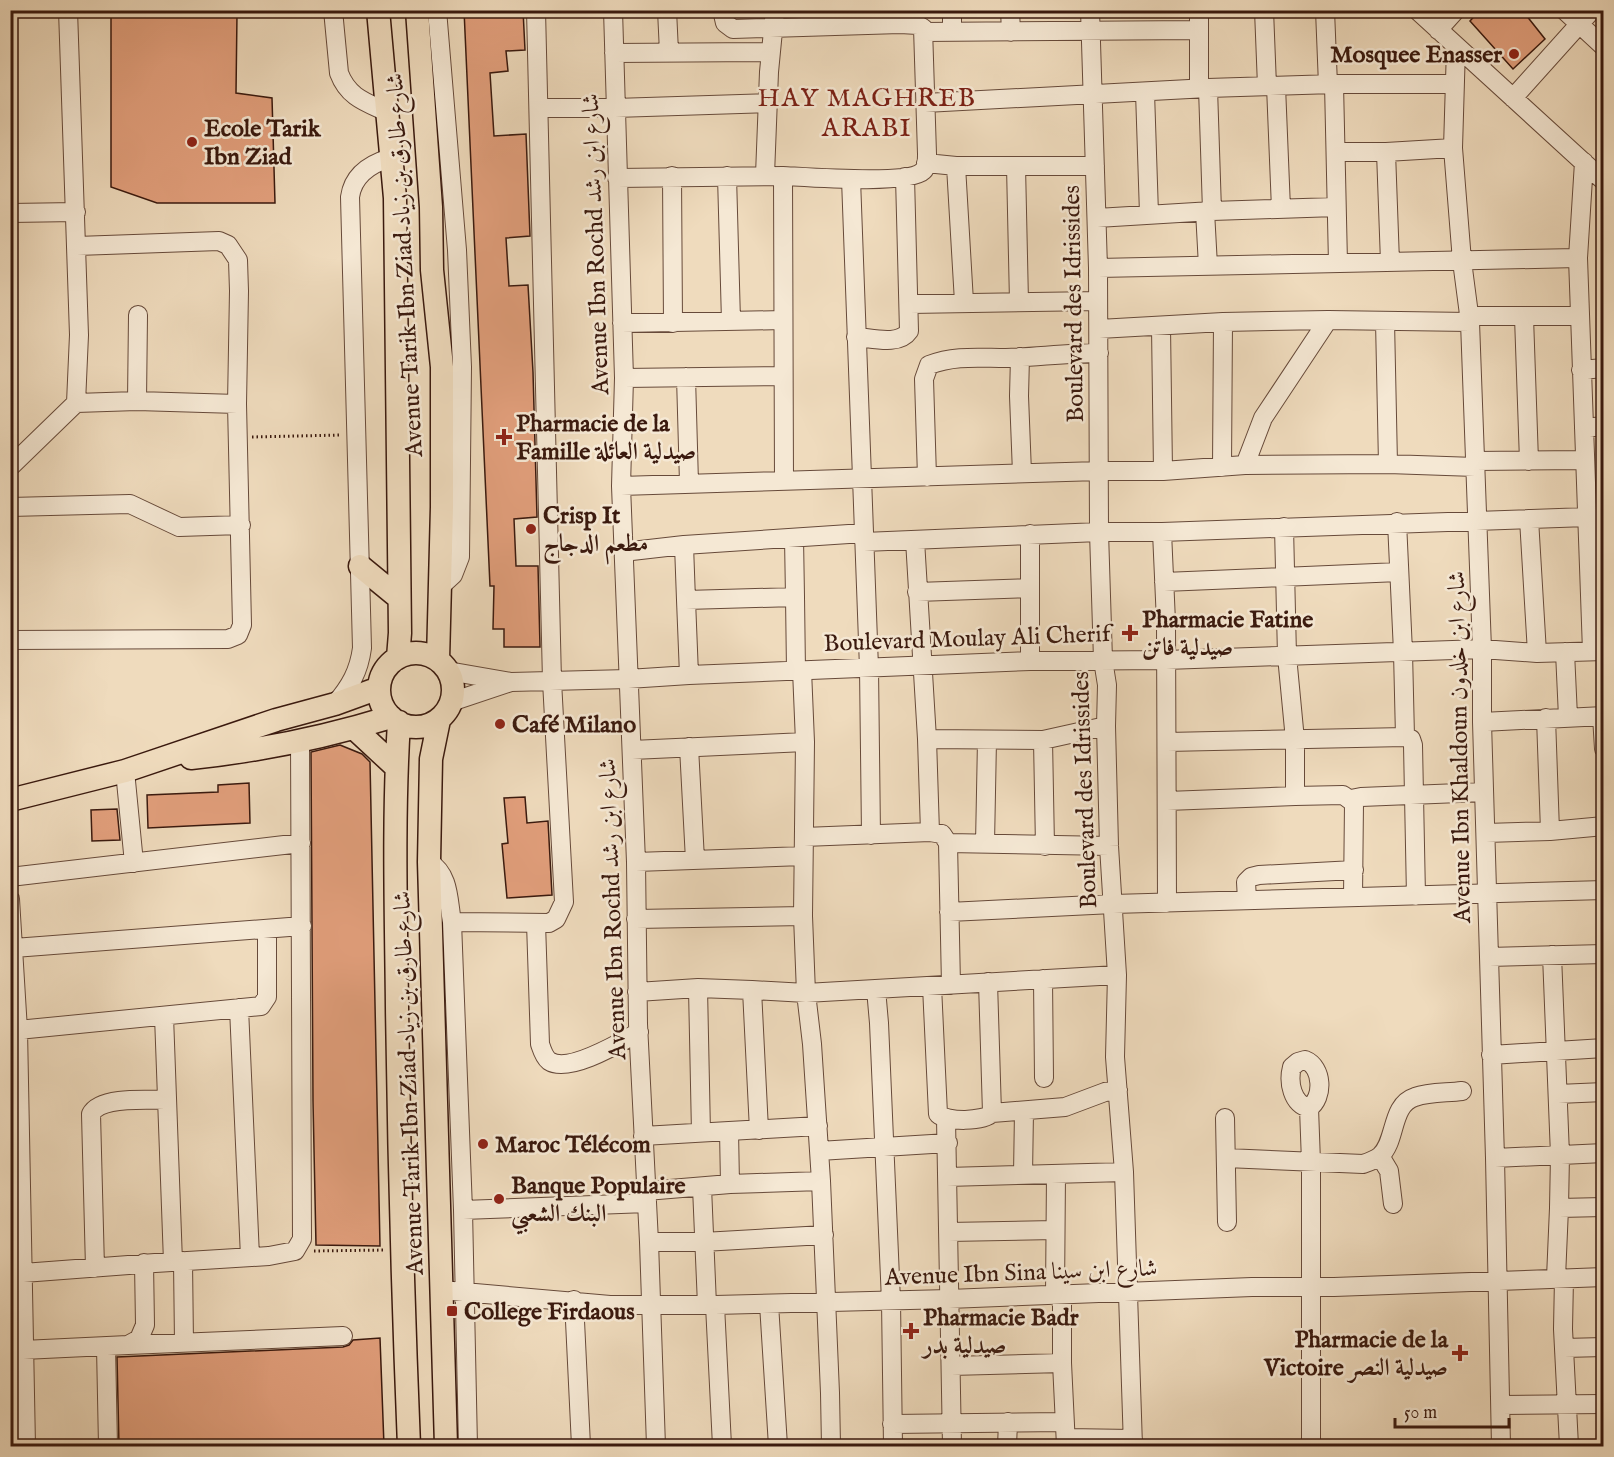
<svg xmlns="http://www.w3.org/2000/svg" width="1614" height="1457" viewBox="0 0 1614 1457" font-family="'IM FELL English',Amiri,serif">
	<rect width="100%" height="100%" fill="#efdbbd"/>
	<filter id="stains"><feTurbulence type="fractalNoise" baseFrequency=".00333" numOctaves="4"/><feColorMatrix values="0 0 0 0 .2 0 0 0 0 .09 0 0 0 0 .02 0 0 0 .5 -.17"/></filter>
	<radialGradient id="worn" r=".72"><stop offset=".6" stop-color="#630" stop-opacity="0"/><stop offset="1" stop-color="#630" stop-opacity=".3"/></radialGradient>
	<path fill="#e29f7c" stroke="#3a190e" stroke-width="1.5" d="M464,10h59l2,40 -19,1 2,20 -18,2 4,63 32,-2 4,102 -24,2 3,48 19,-1 5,87 4,145 -23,2 2,47h22l2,81h-36v-18h-11l1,-43h-4z
		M1480,10h42l23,29 -32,30 -43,-48z
		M111,14h126l-1,79 36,5 3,105h-118l-46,-16z
		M340,745l22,9 8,8 10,484 -64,-1 -3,-144 -2,-349z
		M249,783l1,40 -102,5 -1,-33 71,-3v-7z
		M525,797l2,26 21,-2 4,74 -45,3 -5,-54 6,-1 -4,-45z
		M117,809l3,31 -28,1 -1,-31z
		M380,1338l4,108h-265l-2,-89 226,-10 6,-2 4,-5z"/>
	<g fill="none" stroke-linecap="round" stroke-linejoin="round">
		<defs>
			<path id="minor" d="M68,10l11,325 -3,68
				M333,10l6,63c9,24 26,29 48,39
				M437,10l20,240 5,117 -2,190 -7,18 -13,12
				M613,10l11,368 -3,108 15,376 2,162 11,218 7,204
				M667,10l2,42
				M722,10l3,13 8,6 167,-5 18,1 5,3 4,126c0,6 0,13 -4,17 -14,14 -118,6 -140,5l1,304
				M952,10v22
				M1010,10l1,22
				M1090,10l8,258 1,264 4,128 4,25 -1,41 3,120 8,129 -2,82 9,115 9,274
				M1199,10v78
				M1264,10l3,76
				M1325,10l3,75
				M1417,10l187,171
				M1564,10l40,37
				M1438,30l18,-20
				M923,32l276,-2
				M1456,47l-3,101 9,113 8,61 12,327v73l13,436 6,288
				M614,53l156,-1
				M1334,84l4,179
				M1276,86l5,123
				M1208,88l4,123
				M1145,92l4,122
				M1513,98l79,-88
				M925,103l283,-15 126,-4h120
				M539,108h76l153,-5
				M1336,152h50l67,-4
				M1386,152l4,110
				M1584,162l-6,96 14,393
				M926,163l30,3 8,136
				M956,166h139
				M1016,166l3,136
				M765,175l4,-103 6,-62
				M672,176l1,147
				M727,176l4,145
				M617,178l166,-2
				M851,179l18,489 2,167
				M1205,211l3,55
				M10,213l66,-1
				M1097,218l115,-7 124,-4
				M1098,268l480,-10
				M910,304l188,-3
				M1470,316h110
				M1524,317l5,144
				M1385,321l3,143
				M622,323l161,-3
				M1161,327l2,144
				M1099,329l124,-7
				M856,337c16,1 43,9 53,-6l-4,-154
				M1020,357l-1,39 3,77
				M1581,370l23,-2
				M686,377l3,106
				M624,378l159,-2
				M137,401l1,-86
				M1584,428l20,-2
				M1475,461l110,-1
				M1245,465l18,-47 65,-98
				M10,467l66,-64 61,-2 100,3
				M1222,467l1,-145 105,-2 142,2
				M927,477l-3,-98 5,-14c26,-10 50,-7 77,-7 31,-1 62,-5 93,-5
				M621,486l478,-15h64l82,-6 143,-1 87,3
				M10,507l120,-3 49,23 62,-2
				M1529,519l8,134
				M1397,522l6,130 2,85
				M1284,527l3,129 8,84v56l48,-1 11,8 -1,94
				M1162,532l4,90 1,281
				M794,538l1,59
				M915,540l12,199 3,93
				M864,542l235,-10h63l425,-15
				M684,545l180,-12
				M623,552l61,-7 2,55 109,-3 1,74
				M1164,582l235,-10
				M917,592l112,-4
				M686,600l3,75
				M10,640l218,-1 10,-4 4,-10 -5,-221 2,-113 -1,-31 -10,-15 -9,-4 -142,5
				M1565,652l3,65
				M1030,661v-127
				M802,670l3,72 -2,174 3,77 6,51 9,137
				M448,671l63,11 117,-3 61,-4 341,-14 136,-1 316,-11 55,4 67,-2
				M451,702l60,-20
				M335,704c15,-17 24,-33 27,-56l-12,-451c3,-22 20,-33 40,-39
				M1602,716l2,33
				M1546,718l4,113
				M1482,722l122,-6
				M927,739l116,1 63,-14
				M1043,740l2,106
				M1167,742l238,-5 6,2 2,6 3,151
				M689,747l6,113
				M632,750l173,-8
				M125,771l9,92
				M1351,799l10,-2 123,-5
				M1167,801l128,-5
				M1486,833l64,-2 54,-5
				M804,837l126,-5 12,2 6,9 3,142
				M948,843l161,3
				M985,844l2,-104
				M429,862c21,13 19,38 23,60l11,288 5,236
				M636,862l167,-6
				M10,877l291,-34
				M10,899l8,131 8,416
				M1247,900l-1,-18 5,-5 8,-2 95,-5
				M949,912l164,-8 491,-14
				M636,919l167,-3
				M452,922l97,1 7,-4 8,-17 -12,-221 -16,-671
				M536,923l4,121c2,6 4,13 9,17 20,13 72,-19 90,-29
				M14,948l288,-22
				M1552,955l8,200 -1,53
				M1489,957l115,-3
				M1043,979l1,99
				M932,986l6,128c9,8 45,8 54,-1l-4,-131
				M698,988l54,2 7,140
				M876,989l3,34 12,278 2,145
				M752,990l54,3 311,-18
				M637,992l61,-4 3,145
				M239,1008l11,249
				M164,1016l9,246
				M18,1030l243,-24 6,-9v-68
				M1491,1055l113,-7
				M1305,1060c18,7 19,38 4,48 -17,-4 -21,-26 -17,-41l6,-5z
				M1558,1094l46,-2
				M1309,1108l2,54v284
				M992,1113l73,-6 40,-15 13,-2
				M1225,1118l2,104
				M946,1119l6,327
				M729,1131l89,-5
				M643,1136l86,-5 1,53
				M819,1151l129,-8
				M1380,1156l9,15 4,33
				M1226,1158l137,6c6,-2 12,-4 17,-8 17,-15 10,-51 35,-59 14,-5 32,-4 47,-6
				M1495,1158l109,-5
				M1023,1175l1,-64
				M947,1177l177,-5
				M702,1187l5,118
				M646,1191l84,-7 91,-3 9,212 1,53
				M463,1210l184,-7
				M948,1232l107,-2
				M649,1242h54l121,-7
				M183,1261l1,82
				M95,1268l-4,-154c9,-18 57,-14 75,-14
				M10,1274l145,-11 114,-7 26,-5 7,-12 -2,-499
				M1556,1278l3,-70 45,-1
				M1564,1278l-1,51 6,117
				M441,1290l169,15h105l234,-6 303,-12h82l270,-10
				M1062,1295v68l4,83
				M1055,1296l1,-122
				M574,1300l7,146
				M769,1304l9,142
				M715,1305l7,141
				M128,1345l215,-9
				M106,1347l2,99
				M1564,1348l40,-1
				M23,1350l105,-5 11,-6 6,-14 -1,-62
				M951,1366l111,-3
				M1501,1405l103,-1
				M892,1424l173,-2
				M1066,1438l67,1
				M1007,1446l1,-24"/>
			<path id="major" d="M378,10l17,188 5,435 -2,25
				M417,10l14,197 1,63 10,97v140l-4,153
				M360,566l39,32
				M379 690a37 37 0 1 1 74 0a37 37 0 1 1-74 0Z
				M439,720l-8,39 -2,103 17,584
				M399,722c-6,95 -3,190 -2,285 2,147 6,293 12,439
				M355,729l41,38
				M191,758c68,-7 135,-21 200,-41
				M10,800l115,-29 151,-51 59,-16 44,-16"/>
		</defs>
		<use href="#minor" stroke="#674a3a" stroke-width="20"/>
		<use href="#major" stroke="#3a190e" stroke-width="25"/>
		<path stroke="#3a190e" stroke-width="3" stroke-dasharray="1.5 3" stroke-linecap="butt" d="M252,437l90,-2
			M314,1251l72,-1"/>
		<use href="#minor" stroke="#f5e8d4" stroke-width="18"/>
		<use href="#major" stroke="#efdbbd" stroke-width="22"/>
	</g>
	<g fill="#8f2418" stroke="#f5e8d4" stroke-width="2">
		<circle cx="1514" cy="54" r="6"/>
		<circle cx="192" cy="142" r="6"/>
		<path d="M501 428h6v6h6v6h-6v6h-6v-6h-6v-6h6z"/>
		<circle cx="531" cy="529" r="6"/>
		<path d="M1127 624h6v6h6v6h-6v6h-6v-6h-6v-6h6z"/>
		<circle cx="500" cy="724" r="6"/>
		<circle cx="483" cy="1144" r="6"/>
		<circle cx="499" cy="1199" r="6"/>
		<rect x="446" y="1305" width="12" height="12" rx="3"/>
		<path d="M908 1322h6v6h6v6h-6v6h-6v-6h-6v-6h6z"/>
		<path d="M1457 1344h6v6h6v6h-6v6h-6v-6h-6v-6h6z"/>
	</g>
	<g text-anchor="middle" stroke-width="5" stroke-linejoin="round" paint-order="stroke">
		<g font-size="24" font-weight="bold" fill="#3a190e" stroke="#f5e8d4" text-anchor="start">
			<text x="1502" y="62" text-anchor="end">Mosquee Enasser</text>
			<text x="204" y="136">Ecole Tarik<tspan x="204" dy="28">Ibn Ziad</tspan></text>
			<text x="516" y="431">Pharmacie de la<tspan x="516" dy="28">Famille صيدلية العائلة</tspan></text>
			<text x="543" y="523">Crisp It<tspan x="543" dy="28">مطعم الدجاج</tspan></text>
			<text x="1142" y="627">Pharmacie Fatine<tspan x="1142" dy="28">صيدلية فاتن</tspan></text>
			<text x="512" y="732">Café Milano</text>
			<text x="495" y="1152">Maroc Télécom</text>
			<text x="511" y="1193">Banque Populaire<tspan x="511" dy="28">البنك الشعبي</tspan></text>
			<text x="464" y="1319">College Firdaous</text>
			<text x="923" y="1325">Pharmacie Badr<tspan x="923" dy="28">صيدلية بدر</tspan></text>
			<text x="1448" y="1347" text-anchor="end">Pharmacie de la<tspan x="1448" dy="28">Victoire صيدلية النصر</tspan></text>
		</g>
		<g font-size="24" fill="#3a190e" stroke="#f5e8d4">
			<text transform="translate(595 244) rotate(-92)" y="8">Avenue Ibn Rochd شارع ابن رشد</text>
			<text transform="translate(404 265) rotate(-93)" y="8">Avenue Tarik Ibn Ziad شارع طارق بن زياد</text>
			<text transform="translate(1073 304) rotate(-91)" y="8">Boulevard des Idrissides</text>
			<text transform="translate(967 638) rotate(-2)" y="8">Boulevard Moulay Ali Cherif</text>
			<text transform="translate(1459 747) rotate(-91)" y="8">Avenue Ibn Khaldoun شارع ابن خلدون</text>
			<text transform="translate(1084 790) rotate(-92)" y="8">Boulevard des Idrissides</text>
			<text transform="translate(612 909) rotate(-92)" y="8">Avenue Ibn Rochd شارع ابن رشد</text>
			<text transform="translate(408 1083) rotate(-92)" y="8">Avenue Tarik Ibn Ziad شارع طارق بن زياد</text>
			<text transform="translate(1021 1272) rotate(-2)" y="8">Avenue Ibn Sina شارع ابن سينا</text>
		</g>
		<g font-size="26" letter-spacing="1.5" fill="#7a1f14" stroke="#f5e8d4">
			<text x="867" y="106">HAY MAGHREB<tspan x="867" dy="30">ARABI</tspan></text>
		</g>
	</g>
	<rect width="1614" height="1457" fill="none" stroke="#efdbbd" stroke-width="36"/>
	<rect x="12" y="12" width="1590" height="1433" fill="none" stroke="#3a190e" stroke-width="3"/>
	<rect x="18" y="18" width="1578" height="1421" fill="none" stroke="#3a190e" stroke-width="1.5"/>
	<path d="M1395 1418v9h114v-9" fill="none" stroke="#3a190e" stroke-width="3"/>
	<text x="1404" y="1418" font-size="18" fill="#3a190e" stroke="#f5e8d4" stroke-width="4.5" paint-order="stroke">50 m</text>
	<rect width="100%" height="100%" filter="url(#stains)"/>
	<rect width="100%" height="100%" fill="url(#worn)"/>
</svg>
